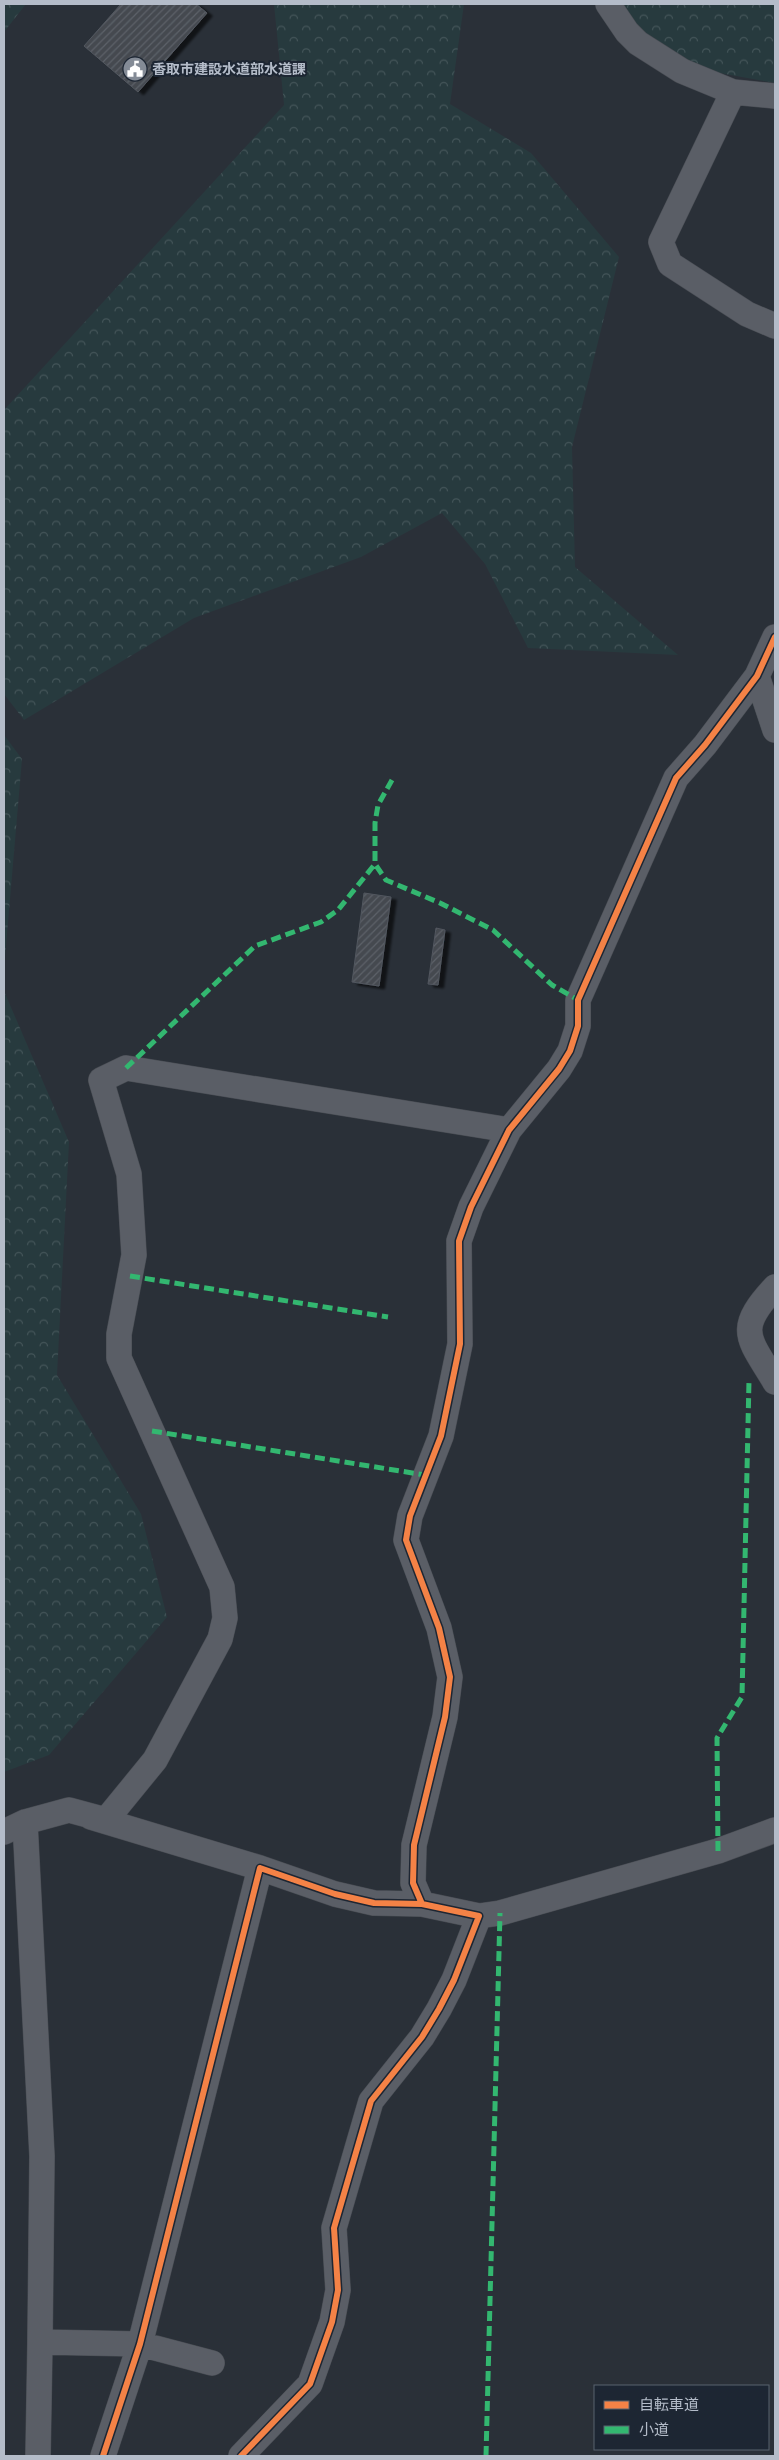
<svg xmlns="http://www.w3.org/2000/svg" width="779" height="2460" viewBox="0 0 779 2460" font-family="Manrope,'Noto Sans JP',sans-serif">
	<defs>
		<pattern id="forest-crowns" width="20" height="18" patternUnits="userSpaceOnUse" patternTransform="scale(1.25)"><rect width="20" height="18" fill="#273a3e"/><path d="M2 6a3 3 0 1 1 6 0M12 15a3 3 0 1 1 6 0" fill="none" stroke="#445559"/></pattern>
		<pattern id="building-hatch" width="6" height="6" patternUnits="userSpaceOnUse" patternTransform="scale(1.25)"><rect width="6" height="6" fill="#444950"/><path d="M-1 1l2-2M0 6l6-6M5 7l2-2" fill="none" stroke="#5d6168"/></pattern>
		<filter id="shadow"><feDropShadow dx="5.5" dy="3" stdDeviation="1" flood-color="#0009"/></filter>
	</defs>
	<rect width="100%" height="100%" fill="#2a3038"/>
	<path fill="url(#forest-crowns)" d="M4,4h22l-22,28z
		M274,4h190l-14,100 81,49 88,104 -47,190 3,120 103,88 -150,-7 -43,-84 -43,-51 -81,44 -167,61 -170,102 -20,-26v-284l280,-305z
		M619,4h156v79l-89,-16 -55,-39z
		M4,735l18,24 -18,210z
		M4,991l65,151 -12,233 84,139 26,103 -118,138 -45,17z"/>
	<path fill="url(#building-hatch)" stroke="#52575f" filter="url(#shadow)" d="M121,4h75l11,9 -69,79 -54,-46z
		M364,893l27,4 -12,89 -27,-4z
		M436,928l9,2 -7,55 -10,-1z"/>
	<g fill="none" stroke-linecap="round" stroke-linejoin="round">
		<defs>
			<path id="minor" d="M608,4l19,28 11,11 44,28 51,21 42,4
				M733,92l-72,150 9,22 77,50 28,12
				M757,676l18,54
				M775,1287c-40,43 -27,50 0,95
				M91,1817l169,51
				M25,1822l17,334 -2,186
				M4,1832l21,-10 44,-12 37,10 49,-60 65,-121 5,-21 -3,-31 -103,-229v-24l15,-79 -5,-81 -28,-94 25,-12 383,62
				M422,1904l-9,-21 1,-38 31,-128 5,-40 -11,-49 -33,-88 4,-24 31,-80 19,-92 -1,-103 12,-34 38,-77 50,-61 11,-18 8,-25v-26l98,-222 29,-33 52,-69 18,-39
				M479,1916l21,-3 218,-62 57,-21
				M38,2456l2,-114 100,2 72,19
				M103,2456l37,-112 120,-476 75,26 39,9 48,1 57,12 -25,64 -15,29 -17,28 -51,64 -37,127 4,62 -6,32 -22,62 -69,72"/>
		</defs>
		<use href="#minor" stroke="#484c53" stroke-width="26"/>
		<use href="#minor" stroke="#5a5e66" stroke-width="25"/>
		<path stroke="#33b770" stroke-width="5" stroke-dasharray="10 5" stroke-linecap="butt" d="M392,780l-14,25 -3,18v41l11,16 54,23 53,27 59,55 26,15
			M126,1068l129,-122 66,-24 17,-12 37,-46
			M130,1276l258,41
			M152,1431l273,44
			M718,1851l-1,-113 25,-41 7,-317
			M486,2456l14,-543"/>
		<defs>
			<path id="cycleway" d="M422,1904l-9,-21 1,-38 31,-128 5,-40 -11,-49 -33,-88 4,-24 31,-80 19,-92 -1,-103 12,-34 38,-77 50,-61 11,-18 8,-25v-26l98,-222 29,-33 52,-69 18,-39
				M103,2456l37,-112 120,-476 75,26 39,9 48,1 57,12 -25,64 -15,29 -17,28 -51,64 -37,127 4,62 -6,32 -22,62 -69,72"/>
		</defs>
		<use href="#cycleway" stroke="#1d2633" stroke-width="9"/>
		<use href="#cycleway" stroke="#f48246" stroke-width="6"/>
	</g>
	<defs>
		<symbol id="civic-disc" viewBox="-11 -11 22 22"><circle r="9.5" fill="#848b96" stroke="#1d2633"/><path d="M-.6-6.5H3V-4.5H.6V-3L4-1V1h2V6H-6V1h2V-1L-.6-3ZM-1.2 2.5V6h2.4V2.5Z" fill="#fff"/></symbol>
	</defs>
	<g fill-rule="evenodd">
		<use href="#civic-disc" x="121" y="55" width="28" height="28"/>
	</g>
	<g text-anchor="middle" stroke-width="4" stroke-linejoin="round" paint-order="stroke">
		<g font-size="14" font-weight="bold" fill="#b4bcc9" stroke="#1d2633" text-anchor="start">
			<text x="152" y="74">香取市建設水道部水道課</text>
		</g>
	</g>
	<rect width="779" height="2460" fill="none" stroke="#b4bcc9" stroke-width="10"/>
	<rect x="594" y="2385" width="175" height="65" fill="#1d2633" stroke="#59626f"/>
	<rect x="604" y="2401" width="25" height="8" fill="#f48246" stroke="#59626f"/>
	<text x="639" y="2410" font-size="15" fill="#b4bcc9">自転車道</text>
	<rect x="604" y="2426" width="25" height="8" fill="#33b770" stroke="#59626f"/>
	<text x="639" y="2435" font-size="15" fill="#b4bcc9">小道</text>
</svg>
